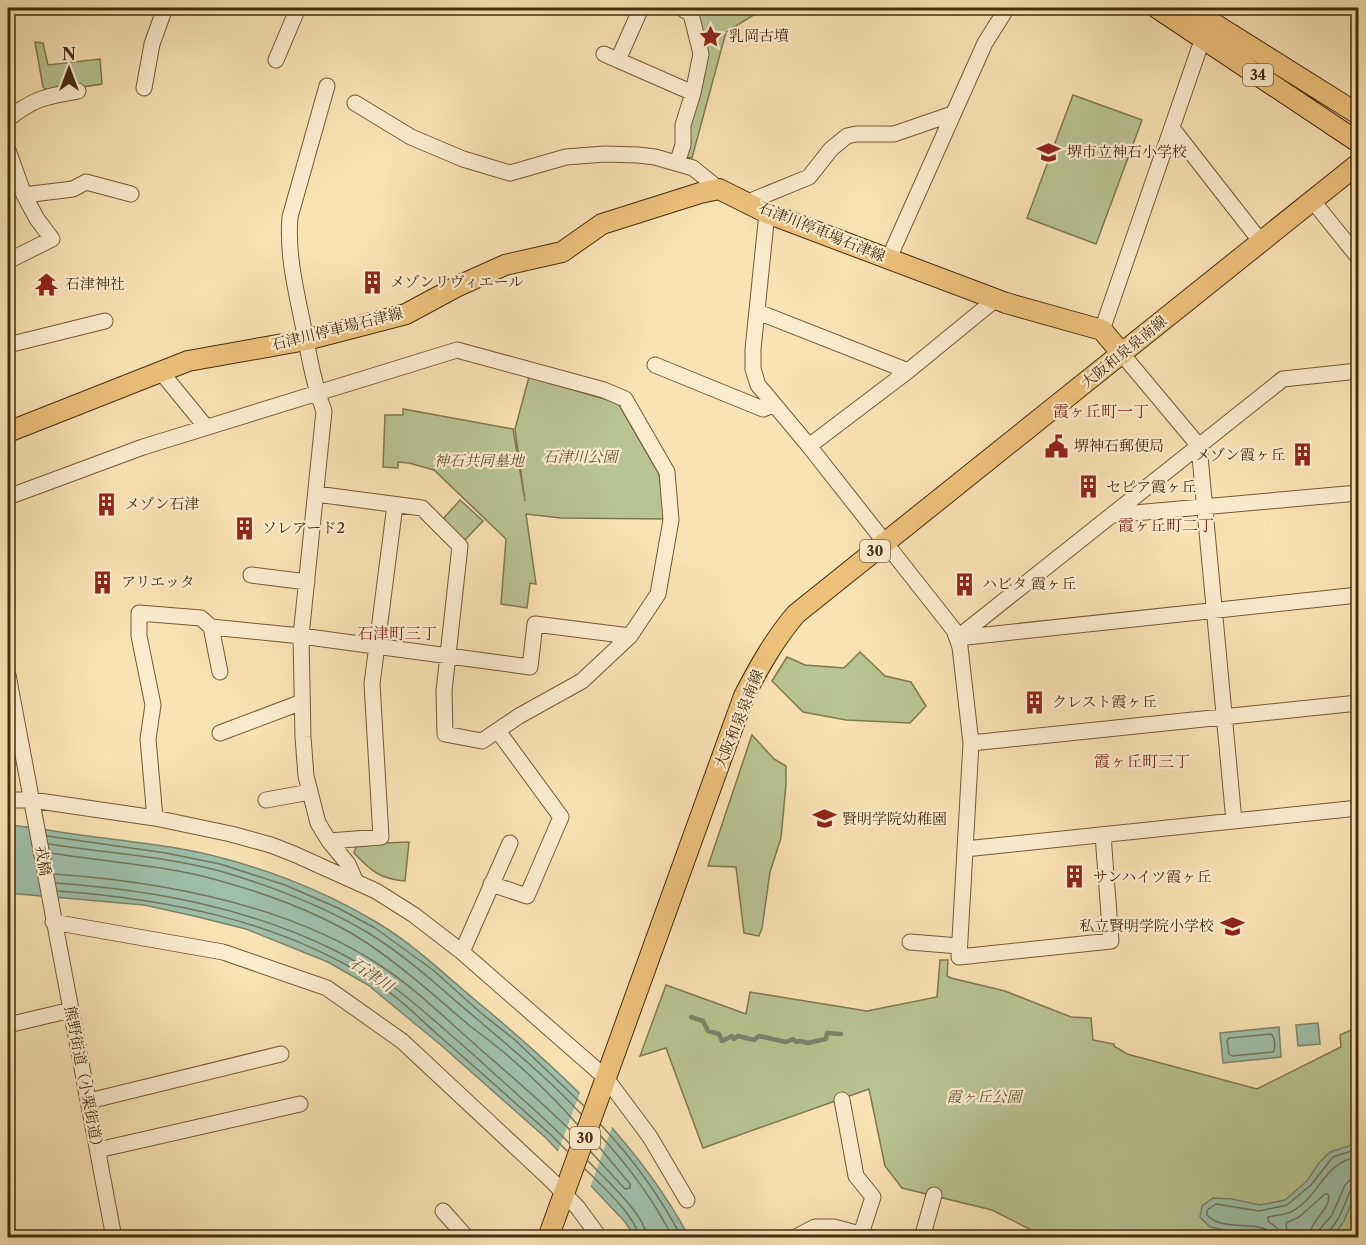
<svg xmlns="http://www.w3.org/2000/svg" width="1366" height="1245" viewBox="0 0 1366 1245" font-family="'Libre Caslon Text','Noto Serif JP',serif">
	<rect width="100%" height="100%" fill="#f9e2b4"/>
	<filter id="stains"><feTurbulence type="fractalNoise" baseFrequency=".00333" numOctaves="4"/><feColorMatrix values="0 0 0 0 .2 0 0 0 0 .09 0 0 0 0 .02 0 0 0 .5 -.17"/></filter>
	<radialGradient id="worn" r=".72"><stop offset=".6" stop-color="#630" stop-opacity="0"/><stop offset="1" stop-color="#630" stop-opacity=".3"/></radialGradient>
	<path fill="#b8c491" stroke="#7f784e" stroke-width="1.5" d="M693,8h72l-39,24 -34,126 -6,-1 5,-15 -4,-13 19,-74 -8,-44z
		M35,42l8,1 5,22 52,-6 2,25 -52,8 -7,-5z
		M1073,95l69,25 -46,124 -69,-26z
		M529,377l89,26 41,71 6,45 -104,-1 -35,-4 10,70 -6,-1 -3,25 -26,-4 5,-65 -72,-69 -25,-7 -11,-1v6l-15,-1 2,-52h18v-6l110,20 12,72 -10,-72z
		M460,500l23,21 -18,19 -23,-20z
		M860,652l25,24 26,6 15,24 -16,17 -64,-3 -43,-8 -31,-31 15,-24 18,8 39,3z
		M752,735l22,24 12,7v18l-5,54 -11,34 -8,56 -3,8 -15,-3 -8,-66 -28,-1z
		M409,842l-4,39c-25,-2 -34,-10 -51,-28l3,-9z
		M940,960h8l-1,16 4,2 54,13 66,26 20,1 2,22 21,4v2l13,8 130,35 84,-42 -1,-12 18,-8v210h-313l-53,-27 -90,-22 -17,-22 -16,-77 -166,59 -37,-100 -26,8 26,-71 80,29 4,-22 117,19 70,-14z"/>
	<path fill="#9ebfa9" stroke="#7b846a" stroke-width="1.5" d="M8,825c27,2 53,8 80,11 45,6 90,10 134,22 53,14 107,36 154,64 41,24 74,58 110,87 80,67 153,135 203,228h-54l-10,-15 -79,-84 -104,-92 -74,-61 -40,-23 -82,-33 -52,-13 -50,-11 -136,-12z
		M1318,1023l2,21 -22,2 -2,-21z
		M1279,1027l2,30 -58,6 -3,-30z
		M1358,1143v44l-14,34 -8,12 -11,4h-52l-13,-4h-20l-30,-6 -10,-10 2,-11 11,-8 19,1 28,6 25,-5 22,-19 12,-18 11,-11z"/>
	<path fill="#f9e2b4" d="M581,1090l32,34 -23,64 -33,-34z"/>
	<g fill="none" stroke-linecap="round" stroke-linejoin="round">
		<path stroke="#72765a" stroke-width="1.5" d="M47,836l119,17 54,11 65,21 53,23 37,20 58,42 48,43 34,27 69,66
			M49,844c56,9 115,12 171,27 51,15 104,35 150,63 39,24 72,56 107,85 36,31 72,60 104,95
			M51,853c55,9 112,12 166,27 51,14 106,34 150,63 37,25 69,54 103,83 12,9 24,18 36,28 25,22 49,45 71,70
			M55,874c110,8 232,30 326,92 35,23 66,54 98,82 32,28 65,56 95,86
			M56,883c96,7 191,24 278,67 54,26 97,68 142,107 31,29 64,56 94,87
			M58,891c108,8 219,29 312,88 25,15 46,36 67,55 38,33 75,66 113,100l17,17
			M1271,1034c4,3 5,14 2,18l-41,4 -3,-2 -2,-13 2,-3z
			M601,1125c32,34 59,71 81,113
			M598,1133c30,32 55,66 75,105
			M591,1152l34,37 5,-1v-4l-35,-42
			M588,1161c16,17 58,54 59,77
			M585,1169c15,15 52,48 54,69
			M1271,1238l-2,-7c-18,-11 -46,1 -62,-16v-5l9,-6 43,7 28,-6 24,-20 22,-28 25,-8
			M1279,1238l-2,-10 -9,-7v-4c8,-2 16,-2 23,-5 29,-15 32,-50 67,-55
			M1288,1238l-2,-15 13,-6 26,-23h3c5,14 -18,25 -19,44
			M1318,1238l1,-8 13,-15 13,-30 5,-5 8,-2
			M1325,1238l2,-6c13,-10 17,-28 24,-43l7,-3"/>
		<path stroke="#7b846a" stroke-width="4.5" d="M691,1017l12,4 5,10 11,3 3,7 10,-5 2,3 4,-3 16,4 5,-4 27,6 7,-3 3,3 4,-1 8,2 18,-4 1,-6 14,1"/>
		<defs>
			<path id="minor" d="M604,54l89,39
				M276,60l22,-52
				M618,60l23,-52
				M327,86l-37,131c-3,35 5,69 12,103 6,30 11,62 22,91l-23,225 2,101 3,39 12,47 11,18 19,23 7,16
				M144,88l8,-44 13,-36
				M355,103l56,34 52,22 47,14 56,-16 39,-3 33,1 17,2 38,11 26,21
				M8,119c25,-20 38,-23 70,-28
				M1172,128l89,114
				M8,150l16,45 13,24 15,20 -44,22
				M677,163l6,-18v-20l10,-32 8,-39 -10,-40 -10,-6
				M24,195l49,-6 13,-7 45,12
				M1312,200l46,57
				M748,202l61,-25 22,-28 16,-13 9,-2h38l58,-20
				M767,213l-14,136v20l5,16 51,61 145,184 6,17 11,96 -12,214 152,-16 -8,-106
				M889,258l96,-215 22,-35
				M758,312l150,59
				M1102,330l97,-281 7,-9
				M8,345l97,-24
				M1122,354l77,92 35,375
				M655,365l108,44 10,-4
				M161,372l45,55
				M809,446l99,-75 88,-72
				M8,497l135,-50 314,-97 147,40 21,9 42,73 4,48 -13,74 -28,42 -48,45 -63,35 -37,25 -37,-7 -1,-43 16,-145 -38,-38 -106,-14
				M1112,515l246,-22
				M251,575l56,7
				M957,638l326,-259 75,-8
				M957,638l401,-43
				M220,672l-9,-45 90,9 229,31 5,-43 95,12
				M8,675l106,563
				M220,733l82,-31
				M971,743l387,-40
				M8,800h24l123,18 76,16 40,11 23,9 82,37 38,24 48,37 144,126 44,59 37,63
				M266,800l44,-8
				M155,818l-7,-79 5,-34 -14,-69v-23l62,5 10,9
				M329,841l52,-4 -9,-153 23,-179
				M965,849l393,-41
				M491,884l36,12 34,-79 -63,-86
				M53,922l170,30 104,36 75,53 150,140 26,27 22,30
				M910,942l49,4
				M462,952l48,-109
				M8,1025l63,-15
				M842,1100l14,76 17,21 -12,37
				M89,1101l192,-47
				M98,1150l202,-46
				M443,1211l24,27
				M794,1238l21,-11h19l40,11
				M922,1238l12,-43"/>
			<path id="major" d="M1157,8l201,134
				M1189,8l169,106
				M8,432l180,-71 118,-21 100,-26 50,-27 49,-22 57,-13 40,-28 98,-31 19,-4 48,24 239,90 96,27 20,24
				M548,1238l196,-542c15,-29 30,-56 52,-82l562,-450"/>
		</defs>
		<use href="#minor" stroke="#735a36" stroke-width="17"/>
		<use href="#major" stroke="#462c0c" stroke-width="22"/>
		<use href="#minor" stroke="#fbecce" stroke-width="15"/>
		<use href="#major" stroke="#ecc17a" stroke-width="20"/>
	</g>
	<defs>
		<symbol id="sight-bare" viewBox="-9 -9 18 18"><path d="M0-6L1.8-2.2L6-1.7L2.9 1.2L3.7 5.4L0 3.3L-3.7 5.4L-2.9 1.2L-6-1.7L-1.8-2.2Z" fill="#8f2418" stroke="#fbecce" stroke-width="2.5" paint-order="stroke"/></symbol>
		<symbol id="school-bare" viewBox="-9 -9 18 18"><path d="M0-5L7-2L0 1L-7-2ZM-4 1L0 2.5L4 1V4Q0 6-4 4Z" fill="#8f2418" stroke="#fbecce" stroke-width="2.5" paint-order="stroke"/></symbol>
		<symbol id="building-bare" viewBox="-9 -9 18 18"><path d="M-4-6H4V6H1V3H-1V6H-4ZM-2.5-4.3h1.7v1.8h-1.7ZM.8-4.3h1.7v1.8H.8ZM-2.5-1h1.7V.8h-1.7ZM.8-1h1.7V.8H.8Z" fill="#8f2418" stroke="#fbecce" stroke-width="2.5" paint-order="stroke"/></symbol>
		<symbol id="temple-bare" viewBox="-9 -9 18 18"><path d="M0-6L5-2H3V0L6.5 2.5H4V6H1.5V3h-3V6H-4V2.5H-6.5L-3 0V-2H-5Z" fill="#8f2418" stroke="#fbecce" stroke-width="2.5" paint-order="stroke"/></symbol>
		<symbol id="civic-bare" viewBox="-9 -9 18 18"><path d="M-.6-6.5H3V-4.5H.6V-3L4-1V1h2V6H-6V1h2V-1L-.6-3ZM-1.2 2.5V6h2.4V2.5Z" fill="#8f2418" stroke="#fbecce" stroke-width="2.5" paint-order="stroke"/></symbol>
	</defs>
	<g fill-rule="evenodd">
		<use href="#sight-bare" x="694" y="20" width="33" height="33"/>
		<use href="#school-bare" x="1032" y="136" width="33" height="33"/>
		<use href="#building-bare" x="356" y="266" width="33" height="33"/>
		<use href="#temple-bare" x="30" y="268" width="33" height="33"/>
		<use href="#civic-bare" x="1040" y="430" width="33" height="33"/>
		<use href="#building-bare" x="1286" y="438" width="33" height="33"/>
		<use href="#building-bare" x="1072" y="470" width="33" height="33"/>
		<use href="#building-bare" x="90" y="488" width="33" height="33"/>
		<use href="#building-bare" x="228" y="512" width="33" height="33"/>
		<use href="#building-bare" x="86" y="566" width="33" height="33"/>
		<use href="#building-bare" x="948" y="568" width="33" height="33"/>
		<use href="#building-bare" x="1018" y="686" width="33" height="33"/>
		<use href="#school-bare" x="808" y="802" width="33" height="33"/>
		<use href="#building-bare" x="1058" y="860" width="33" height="33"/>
		<use href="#school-bare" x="1216" y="910" width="33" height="33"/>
	</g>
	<g text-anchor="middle" stroke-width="4.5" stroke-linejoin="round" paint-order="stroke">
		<g fill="#fbecce" stroke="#7c6646" stroke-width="1.5">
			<rect x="1243" y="64" width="30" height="22" rx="4.5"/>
			<rect x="860" y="540" width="30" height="22" rx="4.5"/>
			<rect x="570" y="1127" width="30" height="22" rx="4.5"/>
		</g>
		<g font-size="14" font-weight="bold" fill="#462c0c">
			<text x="1258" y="80">34</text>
			<text x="875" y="556">30</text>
			<text x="585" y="1143">30</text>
		</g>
		<g font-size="15" fill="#462c0c" stroke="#fbecce" text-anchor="start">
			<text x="729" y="41">乳岡古墳</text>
			<text x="1067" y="157">堺市立神石小学校</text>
			<text x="390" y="287">メゾンリヴィエール</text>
			<text x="65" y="289">石津神社</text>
			<text x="1074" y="451">堺神石郵便局</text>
			<text x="1285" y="460" text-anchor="end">メゾン霞ヶ丘</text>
			<text x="1106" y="492">セピア霞ヶ丘</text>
			<text x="125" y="509">メゾン石津</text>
			<text x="262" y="533">ソレアード2</text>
			<text x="121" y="587">アリエッタ</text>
			<text x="982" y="589">ハビタ 霞ヶ丘</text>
			<text x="1052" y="707">クレスト霞ヶ丘</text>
			<text x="842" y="824">賢明学院幼稚園</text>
			<text x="1093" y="882">サンハイツ霞ヶ丘</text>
			<text x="1214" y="931" text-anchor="end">私立賢明学院小学校</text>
		</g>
		<g font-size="15" fill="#462c0c" stroke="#fbecce">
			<text transform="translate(822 232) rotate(22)" y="5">石津川停車場石津線</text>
			<text transform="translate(337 329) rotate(-14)" y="5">石津川停車場石津線</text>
			<text transform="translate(1124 352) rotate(-39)" y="5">大阪和泉泉南線</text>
			<text transform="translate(739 719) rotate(-68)" y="5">大阪和泉泉南線</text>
			<text transform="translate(43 861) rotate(80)" y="5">戎橋</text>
			<text transform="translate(84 1080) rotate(79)" y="5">熊野街道（小栗街道）</text>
		</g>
		<g font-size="15" font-style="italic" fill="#62522d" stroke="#fbecce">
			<text x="580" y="462">石津川公園</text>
			<text x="479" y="466">神石共同墓地</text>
			<text x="984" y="1102">霞ヶ丘公園</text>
		</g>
		<g font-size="16" fill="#7a1f14" stroke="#fbecce">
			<text x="1101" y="417">霞ヶ丘町一丁</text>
			<text x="1166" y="531">霞ヶ丘町二丁</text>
			<text x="397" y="639">石津町三丁</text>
			<text x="1142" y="767">霞ヶ丘町三丁</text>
		</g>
		<g font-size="16" font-style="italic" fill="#5c5133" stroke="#fbecce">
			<text transform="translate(372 974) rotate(34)" y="6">石津川</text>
		</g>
	</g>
	<rect width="1366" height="1245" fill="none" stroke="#f9e2b4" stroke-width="30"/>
	<rect x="9" y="9" width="1348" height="1227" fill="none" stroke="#462c0c" stroke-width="3"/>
	<rect x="15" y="15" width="1336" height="1215" fill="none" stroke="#462c0c" stroke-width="1.5"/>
	<g transform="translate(69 69)" stroke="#fbecce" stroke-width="4.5" paint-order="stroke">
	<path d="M0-4.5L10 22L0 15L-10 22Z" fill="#462c0c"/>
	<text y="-9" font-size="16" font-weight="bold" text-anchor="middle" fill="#462c0c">N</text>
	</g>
	<rect width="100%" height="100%" filter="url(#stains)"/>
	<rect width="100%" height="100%" fill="url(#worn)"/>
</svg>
